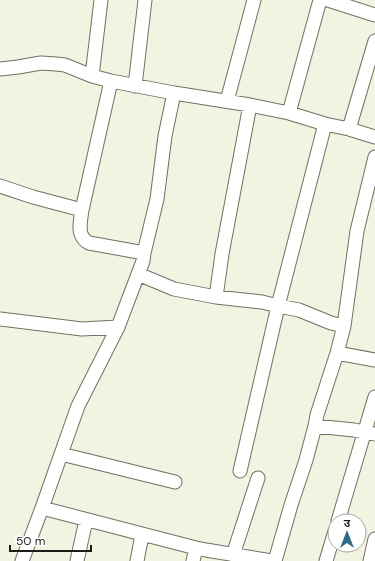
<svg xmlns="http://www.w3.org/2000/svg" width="375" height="561" viewBox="0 0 375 561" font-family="'DM Sans','Noto Sans Devanagari',sans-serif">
	<rect width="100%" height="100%" fill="#f3f3e2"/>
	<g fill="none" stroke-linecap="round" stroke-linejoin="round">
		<defs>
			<path id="minor" d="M328,0l47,15
				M0,69l18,-2 23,-4 15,1 9,1 27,11 19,5 63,12 76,12 39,8 36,11 24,5 26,8
				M92,76l9,-76
				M111,81l-29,129c-1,9 -5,22 2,29 1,2 3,3 5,4l55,10
				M135,86l10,-86
				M227,101l27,-101
				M289,113l31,-113
				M349,129l26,-88
				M0,186l33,11 49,13
				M138,274l36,15 42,8 46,5 16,4 21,4 32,13 13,3
				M216,297l6,-43 28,-149
				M0,319l82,10 36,-2 25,-66 1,-8 13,-54 8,-63 9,-43
				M337,353l38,7
				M315,426l39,4 21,4
				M61,454l114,28
				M240,471l38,-165 47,-182
				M42,508l154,40
				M338,521l37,-124
				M233,555l25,-77
				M22,561l20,-53 36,-102 40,-79
				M77,561l9,-41
				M137,561l5,-26
				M193,561l3,-13 10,2 66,11
				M275,561l16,-56 15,-45 9,-34 2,-11 20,-62 7,-27 13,-95 18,-74
				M326,561l9,-30
				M370,561l5,-22"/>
		</defs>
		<use href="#minor" stroke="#717162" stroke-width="15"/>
		<use href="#minor" stroke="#fff" stroke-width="13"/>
	</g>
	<g transform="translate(347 533)"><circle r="19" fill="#ffffff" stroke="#a4a4a2"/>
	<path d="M0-3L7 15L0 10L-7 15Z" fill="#326b85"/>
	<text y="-6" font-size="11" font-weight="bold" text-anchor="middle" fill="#1c1c17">उ</text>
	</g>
	<path d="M10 545v6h81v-6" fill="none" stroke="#1c1c17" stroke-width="2"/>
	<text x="16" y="545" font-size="12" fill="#1c1c17" stroke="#ffffff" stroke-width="3" paint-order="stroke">50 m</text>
</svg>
